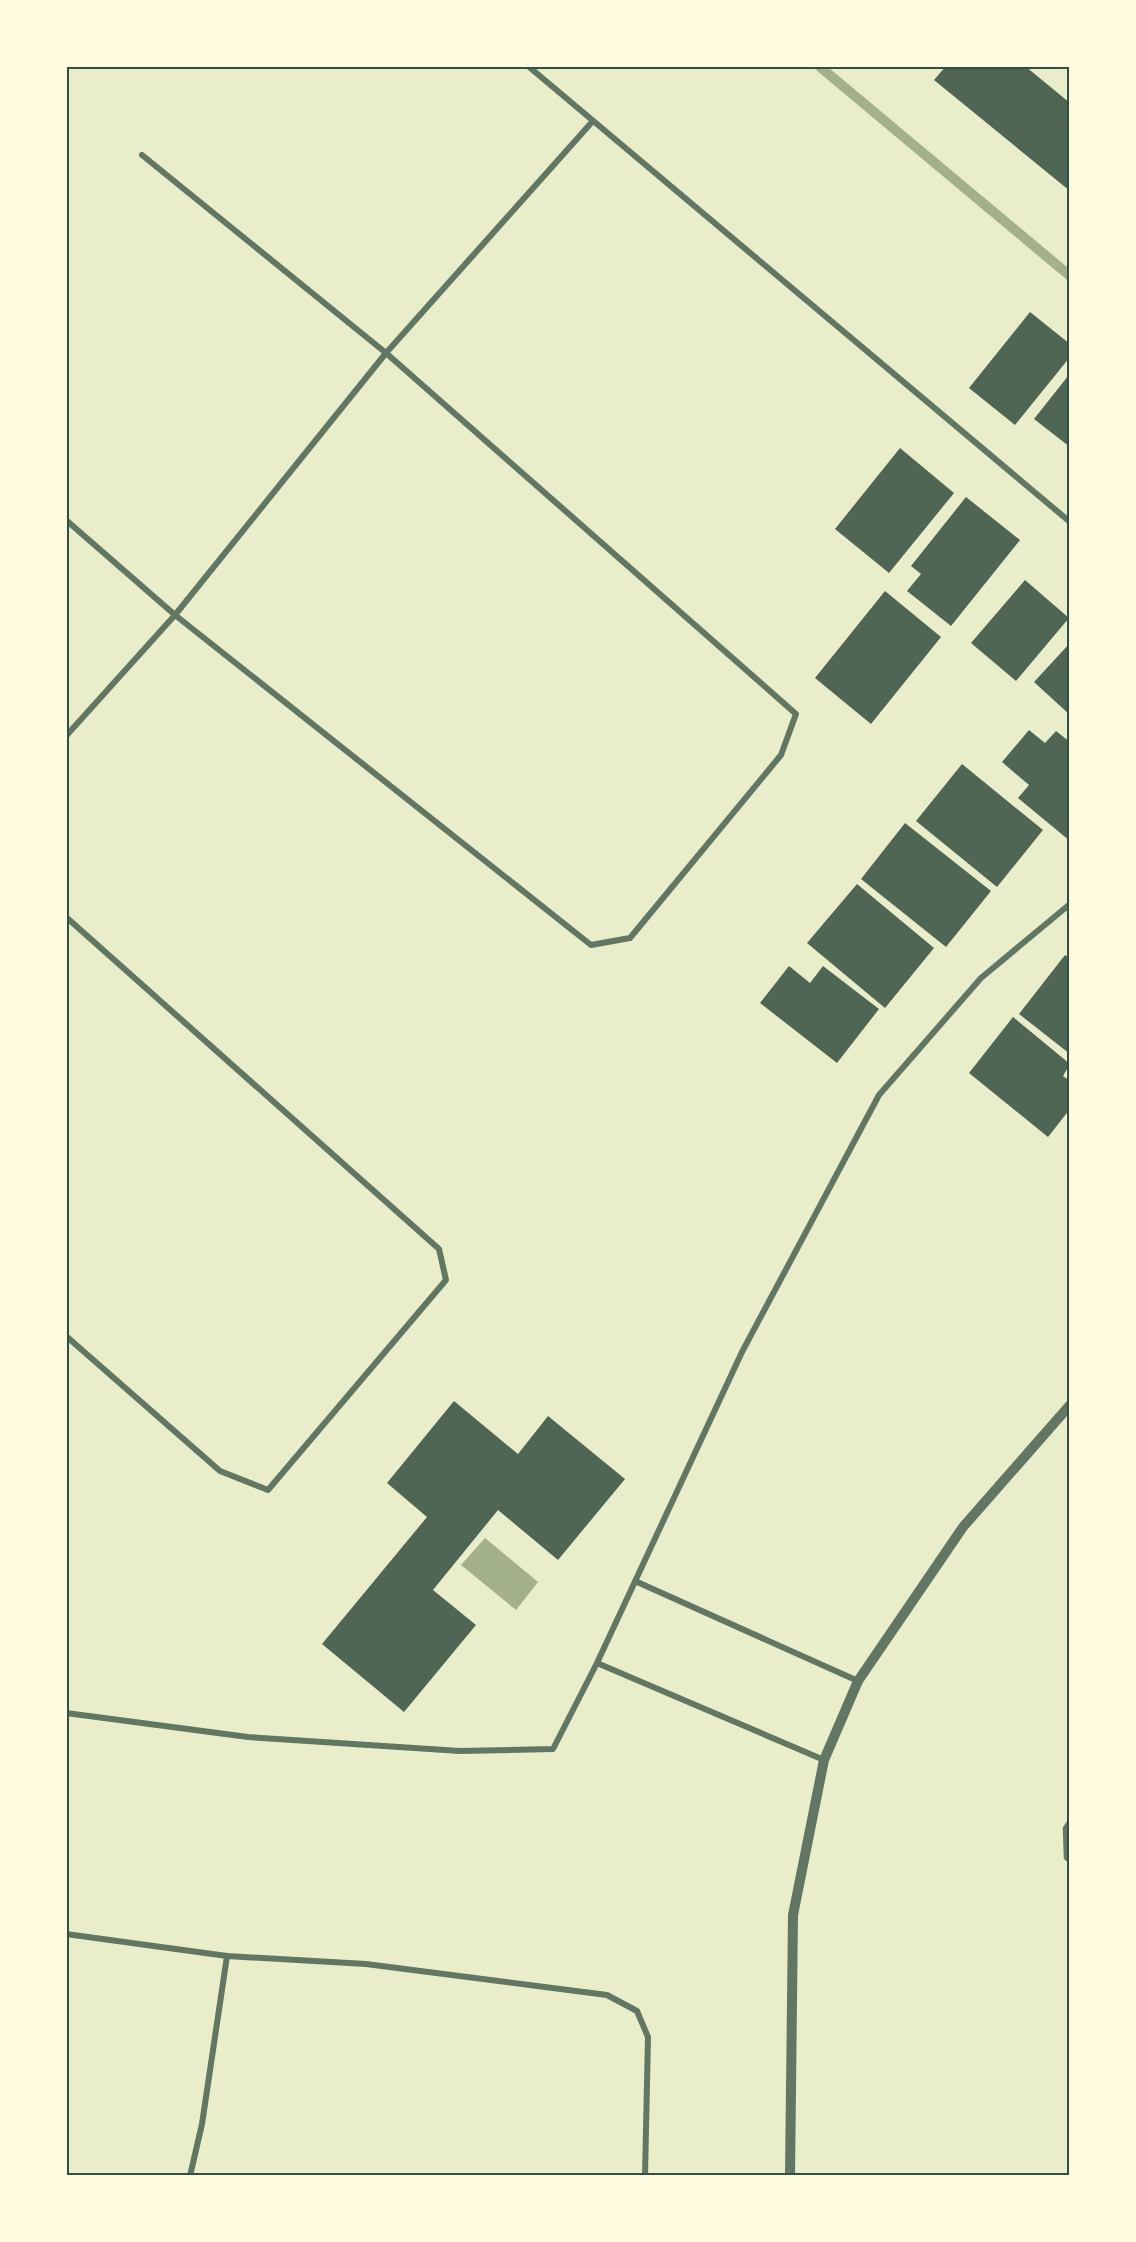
<svg xmlns="http://www.w3.org/2000/svg" width="1136" height="2242" viewBox="0 0 1136 2242" font-family="Quicksand,sans-serif">
	<rect width="100%" height="100%" fill="#e9edc9"/>
	<path fill="#a3b18a" d="M485,1538l53,44 -22,28 -55,-45z"/>
	<g fill="none" stroke-linecap="round" stroke-linejoin="round">
		<path stroke="#a3b18a" stroke-width="10" d="M819,66l251,210"/>
	</g>
	<path fill="#4f6655" d="M946,66h79l45,37v88l-136,-111z
		M1030,312l40,32v13l-55,68 -46,-37z
		M1068,376l2,2v69l-36,-28z
		M900,448l54,45 -65,80 -54,-44z
		M966,497l54,43 -69,86 -44,-35 14,-17 -10,-8z
		M1025,580l44,38 -53,63 -45,-38z
		M885,591l56,46 -70,87 -56,-46z
		M1070,643v72l-36,-33z
		M1029,730l16,13 11,-12 14,11v99l-52,-43 11,-13 -27,-23z
		M962,764l81,66 -46,57 -81,-66z
		M905,823l86,68 -45,56 -85,-68z
		M857,884l77,64 -49,60 -78,-65z
		M1065,955l5,4v95l-51,-40z
		M789,966l21,17 13,-17 56,43 -42,54 -77,-60z
		M1013,1017l57,47 -7,12 7,5v28l-22,28 -79,-64z
		M454,1401l64,53 30,-38 77,63 -67,81 -60,-50 -65,80 43,35 -72,87 -82,-68 105,-127 -40,-34z"/>
	<g fill="none" stroke-linecap="round" stroke-linejoin="round">
		<path stroke="#617663" stroke-width="4.5" d="M1070,1821l-5,7 1,30 4,3"/>
		<path stroke="#617663" stroke-width="6" d="M528,66l542,456
			M66,520l109,95 416,330 39,-7 151,-183 15,-41 -410,-361 -244,-198
			M66,736l109,-121 211,-262 206,-231
			M66,917l373,332 7,31 -178,210 -48,-19 -154,-135
			M635,1581l223,100
			M597,1663l227,97
			M66,1713l182,24 212,14 93,-2 44,-86 145,-311 137,-257 102,-117 89,-74
			M66,1934l161,22 139,8 241,31 30,16 11,26 -3,139
			M190,2176l12,-52 25,-168"/>
		<path stroke="#617663" stroke-width="10" d="M790,2176l3,-261 31,-155 34,-79 105,-154 107,-122"/>
	</g>
	<rect width="1136" height="2242" fill="none" stroke="#fefae0" stroke-width="135"/>
	<rect x="68" y="68" width="1000" height="2106" fill="none" stroke="#344e41" stroke-width="2"/>
</svg>
